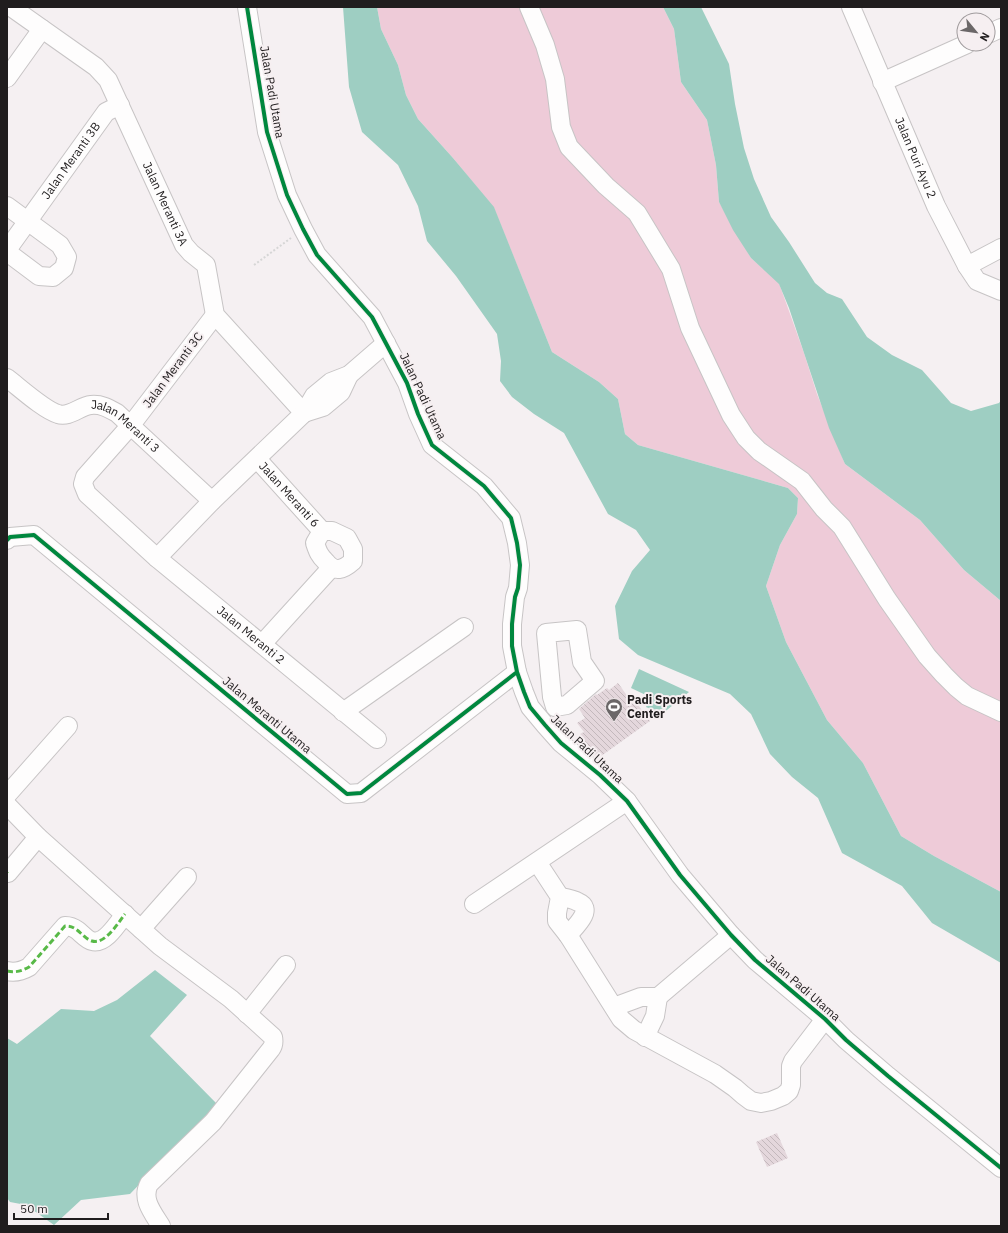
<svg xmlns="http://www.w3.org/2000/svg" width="1008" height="1233" viewBox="0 0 1008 1233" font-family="'IBM Plex Sans',sans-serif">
	<defs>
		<pattern id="building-back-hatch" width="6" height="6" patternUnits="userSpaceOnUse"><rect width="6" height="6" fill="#e4d7dc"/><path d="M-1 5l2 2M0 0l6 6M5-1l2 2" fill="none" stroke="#c3b8bc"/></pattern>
	</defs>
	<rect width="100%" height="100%" fill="#f5f0f2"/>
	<path fill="#eecbd8" d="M377,7h286l11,22 7,53 26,38 9,45 3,37 32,56 28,25 25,70 13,41 28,70 75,56 44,50 37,31v291l-67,-36 -33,-20 -38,-73 -36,-43 -41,-78 -20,-56 14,-41 17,-31 1,-16 -10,-10 -150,-43 -13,-11 -7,-35 -19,-17 -47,-30 -58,-144 -41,-50 -35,-39 -12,-24 -8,-30 -17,-36z"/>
	<path fill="#9ecec2" d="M343,7h34l4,22 17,36 8,30 12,24 35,39 41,49 58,145 47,30 19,17 7,35 13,11 150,43 10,10 -1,16 -17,31 -14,41 20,56 41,78 36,43 38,73 33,20 67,36v71l-69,-40 -30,-37 -60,-33 -24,-55 -26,-21 -22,-23 -19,-40 -21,-20 -92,-39 -19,-16 -4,-33 17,-35 18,-21 -14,-20 -28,-16 -44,-81 -30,-19 -22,-17 -12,-16 1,-20 -4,-27 -41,-58 -29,-35 -9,-35 -20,-41 -36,-33 -13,-45z
		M663,7h38l28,57 6,40 9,44 10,31 17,38 18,25 26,41 12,10 15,6 25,38 25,18 30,15 29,33 20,8 28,-8 2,-3v201l-37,-31 -44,-50 -75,-56 -16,-36 -40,-120 -10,-24 -28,-26 -18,-28 -14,-28 -3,-37 -9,-45 -26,-38 -7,-53z
		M639,669l50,23 -27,22 -16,-7 4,-10 -19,-9z
		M155,970l32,25 -37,41 67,68 -87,90 -49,6 -27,25 -28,-20 -16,-3 -3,-4v-160l10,6 44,-35 33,2 23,-11z"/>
	<path fill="url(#building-back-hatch)" d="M618,683l15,21 3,-2 14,19 -53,38 -17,-25 4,-2 -7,-9 8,-5 -6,-9 17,-15 1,1 10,-7 2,2z
		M777,1133l11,25 -21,9 -11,-25z"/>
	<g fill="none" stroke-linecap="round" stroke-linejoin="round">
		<defs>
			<g id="minor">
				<path id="s1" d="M11,7l85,60 12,13 76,165 7,8 15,12 9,50 89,98"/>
				<path d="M247,7l20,125 20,63 16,34 14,26 55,62 35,66 11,31 14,31 52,41 27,32 6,25 3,22 -2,23 -3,9 -3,27v22l5,26 7,20 6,15 15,18 16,18 39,32 27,26 53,74 51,60 24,25 70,59 21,21 42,36 113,92"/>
				<path d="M529,7l16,38 10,34 6,48 8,20 37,39 31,27 34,56 19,59 41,87 15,23 13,13 43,30 22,28 18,18 45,72 40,57 17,19 12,12 11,9 34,16"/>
				<path id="s2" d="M851,7l85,199 31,60 10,15 24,10"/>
				<path d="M988,34l13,-6"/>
				<path d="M7,78l35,-49"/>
				<path d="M882,82l85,-38"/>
				<path d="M7,206l53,39 7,12 -3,11 -11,9 -14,-1 -32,-24"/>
				<path id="s3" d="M7,250l99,-138 14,-7"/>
				<path d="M967,266l34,-18"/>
				<path id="s4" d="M215,315l-84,110 -46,52 -2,7 4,10 70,64 220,181"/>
				<path id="s5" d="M7,378c12,9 37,32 51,36 11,4 22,-8 33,-9 10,-1 17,3 26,8l95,88"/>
				<path d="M304,413l19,-6 18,-15 8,-17"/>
				<path id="s6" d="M257,459l65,72"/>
				<path d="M322,531h10l15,7 6,11v12c-10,9 -18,12 -27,1 -7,-7 -8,-10 -11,-19z"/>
				<path d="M7,540l3,-3 24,-2 313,259 14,-1 156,-121"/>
				<path d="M157,558l55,-57 92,-88 10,-17 17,-14 18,-7 37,-32"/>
				<path d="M577,630l5,32 13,19 -28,24 -12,2 -3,-10 -6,-64z"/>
				<path d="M262,644l69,-76"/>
				<path d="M343,712l121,-85"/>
				<path d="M7,795l61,-69"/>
				<path d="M7,805l31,32 122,109 71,53 42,38c1,5 1,8 -2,12l-58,73 -64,62c-8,15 4,29 12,42"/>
				<path d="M537,862l23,35 -3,16v8l11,14 53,84 13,11 81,44 20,14 8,7 8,6 10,2 10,-2 12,-5 6,-5 2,-6v-19l2,-5 32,-42"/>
				<path d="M8,873l30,-36"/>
				<path d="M560,897c6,1 13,2 18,5 17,7 -3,25 -10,33"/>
				<path d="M474,904l153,-103"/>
				<path d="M141,929l46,-52"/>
				<path d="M7,971c8,2 15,0 22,-4l36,-41c5,0 8,1 12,4 4,3 10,10 15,11 13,4 26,-18 33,-27"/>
				<path d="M658,997l73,-62"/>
				<path d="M614,1007l27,-10h17l-3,19 -10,21"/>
				<path d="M247,1014l39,-49"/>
			</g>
		</defs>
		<use href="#minor" stroke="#c7c4c5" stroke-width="20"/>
		<path stroke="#d6d6d6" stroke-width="2" stroke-dasharray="2 2" stroke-linecap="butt" d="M254,265l37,-27"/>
		<use href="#minor" stroke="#fefdfd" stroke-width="18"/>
		<path stroke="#58b947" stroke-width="3" stroke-dasharray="6 3" stroke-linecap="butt" d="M7,872v1
			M7,971c8,2 15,0 22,-4l36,-41c5,0 8,1 12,4 4,3 10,10 15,11 13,4 26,-18 33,-27"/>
		<defs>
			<path id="cycleway" d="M247,7l20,125 20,63 16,34 14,26 55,62 35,66 11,31 14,31 52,41 27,32 6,25 3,22 -2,23 -3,9 -3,27v22l5,26 7,20 6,15 15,18 16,18 39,32 27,26 53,74 51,60 24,25 70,59 21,21 42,36 113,92
				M7,540l3,-3 24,-2 313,259 14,-1 156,-121"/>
		</defs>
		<use href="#cycleway" stroke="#f6eff1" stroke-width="6"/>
		<use href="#cycleway" stroke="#00873e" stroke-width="4"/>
	</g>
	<defs>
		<symbol id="stadium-pin" viewBox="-11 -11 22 30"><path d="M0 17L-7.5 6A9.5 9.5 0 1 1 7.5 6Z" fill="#6b6768" stroke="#f6eff1"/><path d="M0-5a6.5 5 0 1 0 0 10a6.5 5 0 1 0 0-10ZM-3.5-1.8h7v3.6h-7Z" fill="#fff"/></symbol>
	</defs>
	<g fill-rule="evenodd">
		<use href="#stadium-pin" x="604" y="697" width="20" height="27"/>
	</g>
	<g text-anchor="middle" stroke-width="4" stroke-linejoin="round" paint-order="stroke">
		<g font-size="12" fill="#201d1e" stroke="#f6eff1">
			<text transform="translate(272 92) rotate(80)" y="4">Jalan Padi Utama</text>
			<text dy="4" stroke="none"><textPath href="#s2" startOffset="164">Jalan Puri Ayu 2</textPath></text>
			<text dy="4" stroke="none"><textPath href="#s3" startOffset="110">Jalan Meranti 3B</textPath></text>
			<text dy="4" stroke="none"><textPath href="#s1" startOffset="258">Jalan Meranti 3A</textPath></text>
			<text transform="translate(173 370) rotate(-53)" y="4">Jalan Meranti 3C</text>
			<text transform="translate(423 396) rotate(65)" y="4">Jalan Padi Utama</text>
			<text dy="4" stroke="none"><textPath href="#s5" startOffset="139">Jalan Meranti 3</textPath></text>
			<text dy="4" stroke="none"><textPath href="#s6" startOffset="48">Jalan Meranti 6</textPath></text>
			<text dy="4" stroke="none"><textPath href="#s4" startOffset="442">Jalan Meranti 2</textPath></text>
			<text transform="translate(267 715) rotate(40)" y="4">Jalan Meranti Utama</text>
			<text transform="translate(587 749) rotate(43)" y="4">Jalan Padi Utama</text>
			<text transform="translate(803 988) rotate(41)" y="4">Jalan Padi Utama</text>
		</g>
		<g font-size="12" font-weight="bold" fill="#201d1e" stroke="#f6eff1" text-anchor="start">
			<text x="627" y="704">Padi Sports<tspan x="627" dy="14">Center</tspan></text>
		</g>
	</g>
	<rect width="1008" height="1233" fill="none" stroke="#201d1e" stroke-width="16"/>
	<g transform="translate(976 32) rotate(119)"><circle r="19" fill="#f6eff1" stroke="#a09b9d"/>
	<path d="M0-3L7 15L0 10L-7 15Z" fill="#6b6768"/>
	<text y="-6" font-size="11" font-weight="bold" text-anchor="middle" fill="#201d1e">N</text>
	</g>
	<path d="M14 1213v6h94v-6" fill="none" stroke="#201d1e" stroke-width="2"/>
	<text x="20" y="1213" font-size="12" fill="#201d1e" stroke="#f6eff1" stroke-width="3" paint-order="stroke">50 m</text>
</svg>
